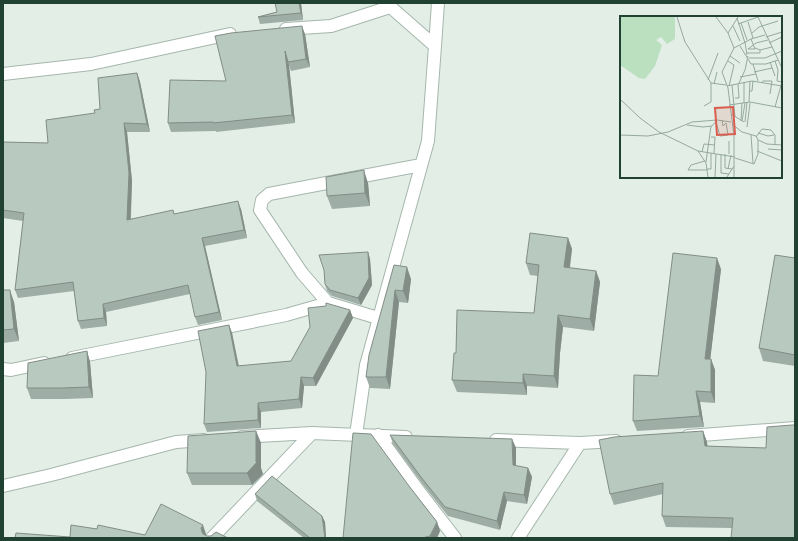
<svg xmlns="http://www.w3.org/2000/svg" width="798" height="541" viewBox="0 0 798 541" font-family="Roboto,sans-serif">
	<rect width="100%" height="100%" fill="#e3eee7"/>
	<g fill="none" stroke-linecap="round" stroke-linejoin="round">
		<defs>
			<path id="minor" d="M286,29l45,-3 59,-19
				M435,46l3,-43
				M3,74l88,-10 139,-30
				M328,303l50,15
				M72,358l214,-43 42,-12 -26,-30 -42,-63 2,-10 7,-6 152,-29
				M3,369l8,1 33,-7
				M356,435l10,-70 62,-224 7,-95 -49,-43
				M378,435l40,55 37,48
				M688,436l107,-8
				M242,437l70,-4 94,4
				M496,440l84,3 36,-2
				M3,486l48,-11 125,-33 28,-2
				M212,538l100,-105
				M518,538l62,-95"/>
		</defs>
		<use href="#minor" stroke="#a5b7ad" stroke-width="14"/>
		<use href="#minor" stroke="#fff" stroke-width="12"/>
	</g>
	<path fill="#9eada5" d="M275,3h26l2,17 -43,4 -2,-7 19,-5z
		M305,34l5,33 -19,4 -2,-6 6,58 -79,9v-1l-45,1 -3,-9 58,-42z
		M137,73l3,9 10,50h-23l5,49 -1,38 43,-5 67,-5 6,29 -42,8 17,74 -24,5 -3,-8 -5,-23 -84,18 1,14 -26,3 -3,-8 -4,-30 -56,7 -3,-8 8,-69 -20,-3v-76l45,1 47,-30 5,-4z
		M368,183l2,23 -38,3 -5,-13z
		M568,238l4,11 -2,19 26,3 4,11 -6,49 -31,-4 -3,26 -2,35 -31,-2v9l-70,-3 -5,-12 4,-27 78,-40 4,-37 -8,-1 -4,-12z
		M368,252l2,7 2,26 -11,20 -29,-9 -5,-5 -2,-7z
		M795,258v108l-32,-5 -4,-13z
		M394,265l17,14 -3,24 -9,-1 -9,87 -20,-1 -4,-11z
		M721,269l-11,90h1l4,11v33l-15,-1 4,25 -67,4 -4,-10z
		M3,290l11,12 5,39 -16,2z
		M350,310l3,8 -37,68h-12l-2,22 -41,4v16l-54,4 -3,-8 25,-99 3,8 7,33 52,-5z
		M87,351l3,11 3,36 -27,1h-35l-4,-11z
		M792,425l-60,103 -66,-1 -4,-11 1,-22 -49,11 -4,-11 93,-63 4,11v4l59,2z
		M256,431l5,12v25l2,6 -11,11h-60l-5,-12z
		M390,435l122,4 4,9v18l12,2 4,9 -5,27 -20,-3 -7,29 -52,-14 -24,-30 -31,-42z
		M409,486l28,36 3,9 -3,7h-94z
		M255,494l67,22 3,6 1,16h-22l-47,-37z"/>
	<path fill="#818d86" d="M299,3h2l2,17 -2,-7z
		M302,26l3,8 5,33 -4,-8z
		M285,51l4,14 6,58 -3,-8z
		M137,73l3,9 10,50 -3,-8z
		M124,123l3,9 5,49 -2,47 -3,-8z
		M364,170l4,13 2,23 -5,-13z
		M238,201l3,8 6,29 -3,-8z
		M202,238l3,8 17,74 -3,-8z
		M568,238l4,11 -4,30 -4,-12z
		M368,252l2,7 2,26 -11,20 -3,-7z
		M717,258l4,11 -12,101 -4,-11z
		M407,267l4,12 -3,24 -5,-12z
		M596,271l4,11 -6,49 -4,-12z
		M10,290l4,12 5,39 -5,-12z
		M395,290l4,12 -9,87 -4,-12z
		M103,304l3,8 1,14 -3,-8z
		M350,310l3,8 -37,68 -3,-8z
		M558,315l5,12 -3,26 -2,35 -4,-12 2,-35z
		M229,325l3,8 8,41 -3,-8z
		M87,351l3,11 3,36 -4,-11z
		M711,359l4,11v33l-4,-11z
		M523,374l4,12v9l-4,-12z
		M301,377l3,9 -2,22 -3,-9z
		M696,391l4,11 4,25 -4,-11z
		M258,403l3,9v16l-3,-8z
		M256,431l5,12v25l2,6 -11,11 -5,-12 9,-11z
		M703,431l4,11 2,14 -4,-10z
		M512,439l4,9v26l-3,-9z
		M528,468l4,9 -5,27 -3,-9z
		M504,492l3,9 -7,29 -3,-9z
		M322,516l3,6 1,16h-1z
		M437,522l3,9 -3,7h-6l-1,-2z
		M203,525l3,9 -1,3 -3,-5 -1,-4z"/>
	<path fill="#b8c9c0" stroke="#818d86" d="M275,3h24l2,10 -43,4 19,-5z
		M302,26l4,33 -18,3 -3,-11 7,64 -79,8v-1l-45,1 2,-43 56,1 -11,-45 16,-3z
		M137,73l10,51 -23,-1 5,50 -2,47 46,-10 1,4 64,-13 6,29 -42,8 17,74 -24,5 -7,-32 -85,19 1,14 -26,3 -5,-39 -58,8 9,-77 -21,-3v-68l45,1 -2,-23 49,-7 -1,-3 6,-1 -2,-31z
		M364,170l1,23 -38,3 -1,-19z
		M530,233l38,5 -4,29 32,4 -6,48 -32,-4 -2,26 -2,35 -31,-2v9l-71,-3 2,-27h2l1,-43 77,3 5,-48 -13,-2z
		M368,252l1,26 -11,20 -28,-8 -5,-6 -1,-14 -5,-15z
		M673,253l44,5 -12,101h6v33l-15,-1 4,25 -67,5 1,-46 24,1z
		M775,255l20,3v97l-36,-7z
		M394,265l13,2 -4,24 -8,-1 -9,87h-20l3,-22z
		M3,290h7l4,39 -11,1z
		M326,303l24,7 -37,68 -12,-1 -2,22 -41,4v17l-54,4 2,-52 -8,-41 31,-6 8,41 54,-5 19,-34 -2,-19 18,-2z
		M87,351l2,36 -27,1h-35l1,-25z
		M792,425h3v113h-64l2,-20 -71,-2 1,-33 -53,11 -11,-54 15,-3 89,-6 2,15 61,2 1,-21z
		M256,431v31l1,-1h1l-11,12h-60l1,-37z
		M353,433l18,1 38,52 28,36 -7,14 -8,2h-79z
		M390,435l122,4 1,26 15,3 -4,27 -20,-3 -7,29 -52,-14 -24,-30z
		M272,476l50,40 3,22h-15l-55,-44z
		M161,504l42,21 -2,3 1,4 1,2 4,2h4l5,-4 12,6h-213l1,-5 54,4 1,-12 26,4 1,-4 47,10z"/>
	<g transform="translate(620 16)">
		<rect width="162" height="162" fill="#e3eee7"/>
		<path d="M0,1h55v22l-8,5 -6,-7 -5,3 6,5 -7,21 -10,13 -6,-1 -19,-13z" fill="#bbe0bf"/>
		<path fill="none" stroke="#95a99f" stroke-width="1" d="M57,1l8,25 26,41v19l-7,4M96,1l12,16M138,1l24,51M117,2l8,25M128,6l5,16M121,7l6,17M118,8l20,-7M113,10l7,15M132,17l7,-6 19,-6M146,21l16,-5M125,26l2,13M149,27l13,-6M120,30l11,18h15l12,-4M114,32l17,-9 14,-4M135,32l5,2 12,-3M128,33l8,-6 12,-3M128,33h7l-4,-10M127,37h13v-3M110,40l10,7M129,42h16l17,-7M108,45l6,4 -5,21M155,45l3,9 -1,11 5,1M150,46l5,14M133,48l5,17M134,56l18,-4M120,61l16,-3M88,64l10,-27M91,67l15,2M119,67l6,-13 3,-14M142,67l1,-2h9l-2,13M94,68l3,-12M112,69l3,32M107,70l25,-5 30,5M130,75h2l1,-10M115,82h4l-1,-14M0,83l20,19 19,14 39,19 8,12 2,14M129,86l1,-21M124,87v-21M109,89l21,-3 32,6M155,91l7,-25M111,98l13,8M121,105l1,-18M122,105l3,-18M96,106l4,14 8,-1 -2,-12 -3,3 -1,-6M125,106l2,-20M112,108l10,8 14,4 2,4v14l-4,10 -19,-6M67,109l16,2 9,-1 5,-6 14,2M127,111l3,-24M138,117l10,3 6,-1M0,119l28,1 20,-4 24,-10 25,-2M131,119l2,28M91,121h4l-1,16M136,121l6,-8 9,1 4,5v9M138,124l9,4 15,1M109,125v13M148,133l14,1M78,135l37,6M137,135l25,10M82,136l2,-8 11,1M101,138v19l8,1M105,138v14l7,1M85,145l-14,4 -3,5h19M86,146l5,-36M87,153h4v-16M108,153l3,-14M95,161l1,-23M107,161l7,-11M114,161v-41l-6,-48 -6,-16 12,-24 -6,-15 10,-16"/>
		<path fill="#da5d4f" fill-opacity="0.15" stroke="#da5d4f" stroke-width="2" d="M113,91l2,27 -18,1 -2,-27z"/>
		<rect width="162" height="162" fill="none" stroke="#214133" stroke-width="2"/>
	</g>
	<rect width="798" height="541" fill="none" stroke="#214133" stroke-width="8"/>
</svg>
